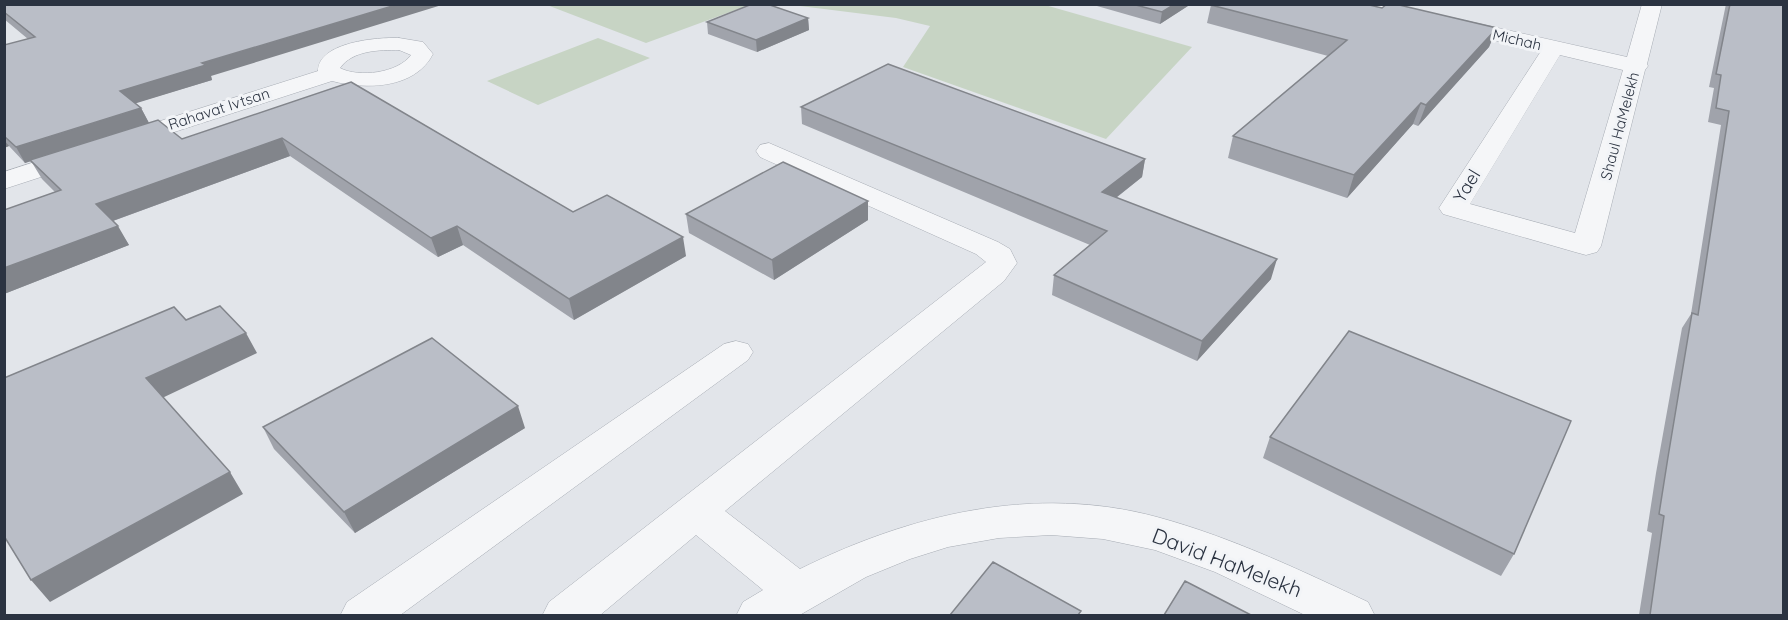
<svg xmlns="http://www.w3.org/2000/svg" width="1788" height="620" viewBox="0 0 1788 620" font-family="Quicksand,sans-serif">
	<rect width="100%" height="100%" fill="#e2e5ea"/>
	<path fill="#c7d4c4" d="M547,5l202,-1v1l-103,38z
		M792,5h253l147,42 -86,92 -203,-72 27,-41 -34,-8z
		M598,38l52,20 -112,47 -51,-24z"/>
	<g fill="none" stroke-linecap="round" stroke-linejoin="round">
		<defs>
			<path id="minor" d="M1352,4h39l236,53 15,-53h20l-15,60 1,2 -3,4 -44,176 -4,6 -11,3 -11,-3 -132,-38 -4,-6 102,-157 -179,-41 -7,-2zM1560,55l63,15 -48,163 -105,-29z
				M399,38l24,4 10,12c-18,35 -67,36 -101,27l-198,64 -9,3 -9,-3 -4,-5 4,-5 202,-64c0,-29 60,-34 81,-33zM399,50l12,5c-13,18 -52,23 -71,13 13,-18 39,-18 59,-18z
				M769,143l229,99 12,7 7,14 -13,18 -279,230 75,58c111,-55 235,-85 357,-52 74,20 143,53 211,85l7,14h-68l-92,-44 -60,-22 -52,-11 -52,-4 -52,3 -51,9 -38,12 -44,18 -68,39h-62l7,-14 20,-12 -67,-55 -97,81h-57l7,-14 437,-340 -10,-8 -216,-97 -4,-6 4,-6z
				M78,148l9,2 4,6 -4,6 -83,27v-17z
				M736,341l12,3 5,8 -5,8 -349,256h-59l7,-14 377,-258z"/>
		</defs>
		<use href="#minor" stroke="#a7acb4" stroke-width="1"/>
		<use href="#minor" fill="#f5f6f8" fill-rule="evenodd"/>
	</g>
	<path fill="#a0a3ab" d="M4,4l207,72 1,4 -77,23 6,5 8,15 33,16 169,-57 222,130 113,44 -112,64 -111,-75 -25,12 -148,-101 -177,65 16,24 -125,49v-84l51,-18 -13,-13 -11,-18 -6,2 -16,-17 -5,2v-103l24,-6 -24,-20z
		M1090,4h101l-31,20z
		M1726,4h58v611h-145l13,-82 -5,-2 9,-58 26,-145 9,-14 30,-189 -13,-3 6,-34 -5,-1z
		M1211,5l171,3 115,20 -8,19 -71,79 -5,-2 -66,74 -119,-40 5,-22 95,-80 -121,-33z
		M808,18l1,12 -52,22 -49,-18 -1,-12z
		M801,107l344,52 -3,18 -26,21 155,81 -74,82 -145,-66 2,-20 36,-30 -288,-121z
		M868,201v19l-94,60 -85,-47 -3,-19z
		M263,427l262,1 -170,105 -81,-84z
		M1270,437l244,117 -13,22 -238,-118z"/>
	<path fill="#82858b" d="M399,4h46l-234,72 1,4 -85,26 -7,-15 82,-28z
		M1175,4h16l-31,20 2,-12z
		M808,18l1,12 -52,22 -1,-12z
		M1497,28l-8,19 -71,79 8,-21z
		M1421,103l-8,21 -66,74 7,-23z
		M141,108l8,15 -124,40 -9,-16z
		M282,138l8,18 -183,67 -11,-19z
		M4,140l5,6 -5,2z
		M1145,159l-3,18 -43,34 3,-19z
		M868,201v19l-94,60 -2,-20z
		M118,226l11,19 -125,49v-26z
		M457,226l6,19 -25,12 -7,-19z
		M683,237l3,19 -112,64 -5,-21z
		M1277,259l-6,20 -74,82 5,-20z
		M246,333l11,20 -97,46 -14,-21z
		M518,406l7,22 -170,105 -11,-21z
		M230,472l13,22 -193,108 -19,-22z"/>
	<path fill="#babec7" stroke="#82858b" stroke-width="1.5" d="M4,4h395l-197,59 4,2 -86,26 21,17 -125,39 -12,-11v-91l31,-8 -31,-25z
		M752,4h15l41,14 -52,22 -49,-18z
		M1132,4h43l-13,8z
		M1212,4h153l17,4 5,-4h8l102,24 -71,77 -5,-2 -67,72 -121,-39 114,-96 -136,-35z
		M1730,4h54v611h-134l14,-99 -5,-2 9,-57 24,-144 6,2 31,-204 -13,-3 5,-33 -5,-1z
		M888,64l257,95 -43,33 175,67 -75,82 -148,-66 53,-44 -306,-124z
		M351,82l222,130 34,-17 76,42 -114,62 -112,-73 -26,12 -149,-100 -186,66 22,22 -114,42v-58l57,-20 -31,-30 128,-40 24,19z
		M783,162l85,39 -96,59 -86,-46z
		M220,306l26,27 -100,45 84,94 -199,108 -27,-44v-158l170,-71 12,13z
		M1349,331l222,90 -57,133 -244,-117z
		M432,338l86,68 -174,106 -81,-85z
		M993,562l88,49 -3,4h-128z
		M1185,581l66,34h-87z"/>
	<g text-anchor="middle" stroke-width="6" stroke-linejoin="round" paint-order="stroke">
		<g font-size="15" fill="#2b3341" stroke="#f2f4f7">
			<text transform="translate(1517 40) rotate(13)" y="5">Michah</text>
			<text transform="translate(219 109) rotate(-18)" y="5">Rahavat Ivtsan</text>
			<text transform="translate(1620 126) rotate(-75)" y="5">Shaul HaMelekh</text>
		</g>
		<g font-size="18" fill="#2b3341" stroke="#f2f4f7">
			<text transform="translate(1467 186) rotate(-59)" y="6">Yael</text>
		</g>
		<g font-size="21" fill="#2b3341" stroke="#f2f4f7">
			<text transform="translate(1227 563) rotate(21)" y="7">David HaMelekh</text>
		</g>
	</g>
	<rect width="1788" height="620" fill="none" stroke="#2b3341" stroke-width="12"/>
</svg>
